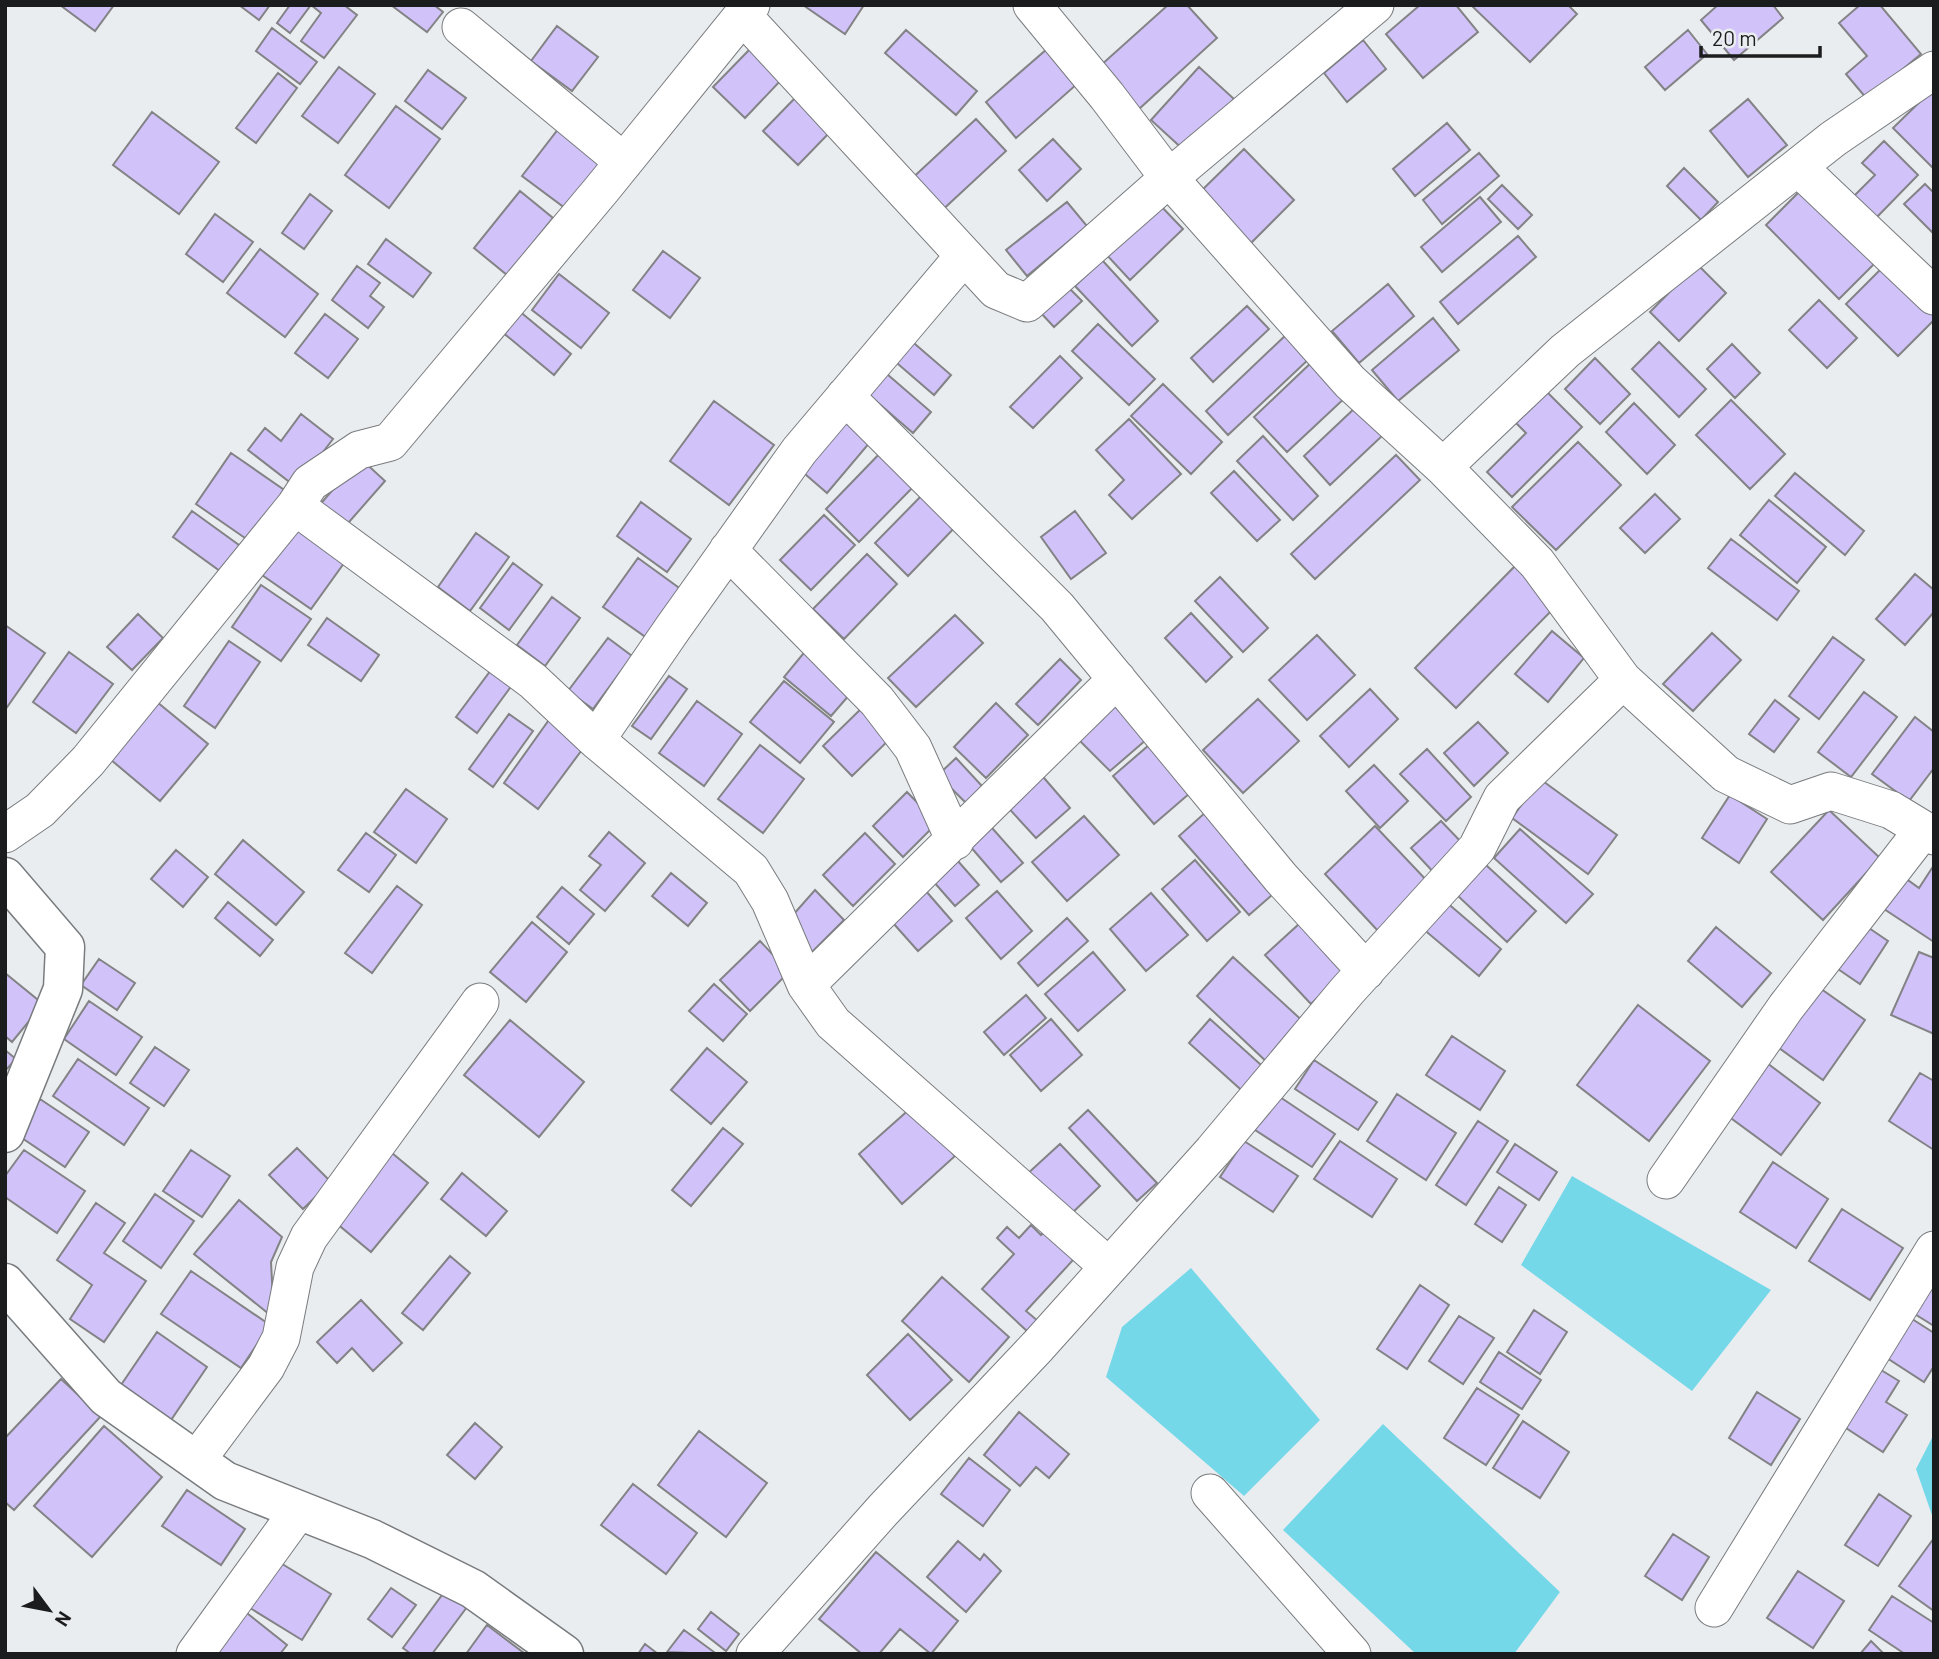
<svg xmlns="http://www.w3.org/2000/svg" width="1939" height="1659" viewBox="0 0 1939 1659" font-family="Barlow,sans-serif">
	<rect width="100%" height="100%" fill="#eaedf0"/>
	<path fill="#75d8e9" d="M1572,1176l199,114 -79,101 -171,-126z
		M1191,1268l129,152 -76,76 -138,-119 16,-50z
		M1383,1424l177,168 -46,62h-98l-133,-124z
		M1934,1434v87l-18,-52z"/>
	<path fill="#d1c3fa" stroke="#838386" stroke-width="2" d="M60,5h54l-19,26z
		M239,5h31l-11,15z
		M290,5h54l13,10 -33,43 -23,-17 20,-28 -10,-8 -21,28 -13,-10z
		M391,5h43l9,7 -16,20z
		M803,5h61l-19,29z
		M1168,5h19l30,33 -78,71 -39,-43z
		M1420,5h36l22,27 -55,46 -37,-44z
		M1471,5h97l9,9 -47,48z
		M1718,5h55l10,13 -49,42 -33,-40z
		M1860,5h20l41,49 -54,45 -21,-25 21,-18 -28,-33z
		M557,26l41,31 -26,34 -41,-30z
		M272,28l45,34 -17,22 -44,-33z
		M906,30l71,61 -21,24 -71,-62z
		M1688,30l19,24 -42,36 -20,-23z
		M1363,40l23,29 -39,33 -23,-29z
		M751,48l32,30 -38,40 -32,-31z
		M1047,49l30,35 -61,54 -30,-36z
		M339,67l36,27 -37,49 -36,-27z
		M1199,67l35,32 -48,53 -35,-32z
		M428,70l38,28 -24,31 -37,-28z
		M278,73l19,15 -41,55 -20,-15z
		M1934,88v81l-41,-41z
		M797,96l35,34 -34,35 -35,-34z
		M1748,99l39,46 -39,32 -38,-46z
		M396,106l44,33 -51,69 -44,-33z
		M152,112l67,50 -40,52 -66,-49z
		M566,119l47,36 -44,56 -47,-35z
		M976,119l30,32 -69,64 -30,-32z
		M1447,123l23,27 -55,46 -22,-27z
		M1053,139l28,30 -34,32 -28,-31z
		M1884,141l34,34 -42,43 -22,-22 21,-21 -13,-12z
		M1244,149l50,51 -46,46 -51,-51z
		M1479,153l20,23 -57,48 -19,-24z
		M1684,168l34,34 -17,18 -34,-34z
		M1925,184l9,9v41l-30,-30z
		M1502,185l30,30 -14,14 -30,-30z
		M1805,186l73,74 -39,39 -73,-74z
		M520,191l33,27 -46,57 -33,-27z
		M310,194l22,17 -28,38 -22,-16z
		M1480,197l21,25 -59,50 -21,-25z
		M1067,202l20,24 -60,50 -21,-26z
		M1157,202l26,27 -53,51 -26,-28z
		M215,214l38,28 -30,40 -37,-28z
		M1518,236l18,21 -78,67 -18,-22z
		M386,239l45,34 -18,24 -45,-33z
		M260,249l58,45 -33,43 -58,-44z
		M663,251l37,27 -30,40 -37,-28z
		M1102,260l56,61 -26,25 -57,-60z
		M1697,264l29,29 -47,48 -29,-29z
		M1885,265l49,49v6l-36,36 -52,-52z
		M357,266l23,17 -10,13 14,11 -16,21 -36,-28z
		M559,274l50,39 -28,35 -49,-38z
		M1388,284l26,32 -55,47 -27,-32z
		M1067,286l15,15 -28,26 -14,-15z
		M1819,300l38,38 -30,30 -38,-38z
		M1247,306l22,23 -56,53 -22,-24z
		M518,310l53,44 -17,21 -53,-44z
		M325,314l33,25 -30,39 -33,-25z
		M1433,318l26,32 -61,51 -26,-31z
		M1098,324l57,55 -26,26 -57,-54z
		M1288,333l23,24 -83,78 -22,-24z
		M908,338l43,37 -17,20 -43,-37z
		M1659,342l47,47 -27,28 -47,-48z
		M1732,344l28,29 -25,25 -28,-29z
		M1060,356l22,22 -49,50 -23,-21z
		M1595,358l35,36 -30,30 -35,-35z
		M1315,359l33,36 -61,57 -33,-35z
		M887,374l44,38 -18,21 -44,-38z
		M1163,384l59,58 -31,32 -60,-58z
		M1547,392l35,35 -70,70 -25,-25 39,-39 -10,-10z
		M1731,400l54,54 -35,35 -54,-54z
		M714,401l60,44 -45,60 -59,-44z
		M1634,403l41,42 -28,29 -41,-42z
		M1356,407l27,28 -53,50 -26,-29z
		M848,410l29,24 -50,59 -29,-25z
		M301,414l32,25 -37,48 -48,-37 17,-22 16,13z
		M1129,419l52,55 -49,45 -23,-24 15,-15 -28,-30z
		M1263,436l55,60 -25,24 -56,-59z
		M1578,442l43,43 -65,65 -44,-43z
		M886,447l34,33 -61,62 -33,-33z
		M231,453l62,43 -35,51 -62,-43z
		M1396,455l24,25 -105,99 -24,-25z
		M360,458l25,23 -43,49 -25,-22z
		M1234,471l46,49 -23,21 -46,-48z
		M1795,473l69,58 -19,24 -70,-59z
		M928,489l33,32 -53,55 -33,-33z
		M1655,494l25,25 -35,34 -25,-25z
		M1769,500l57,47 -29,36 -57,-48z
		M641,502l50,37 -24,33 -50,-36z
		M192,511l58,42 -19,26 -58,-42z
		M1075,511l31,42 -35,26 -30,-42z
		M824,515l31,30 -44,45 -31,-30z
		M302,518l50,34 -41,57 -49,-34z
		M476,533l33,24 -39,54 -32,-24z
		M1731,539l68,52 -22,29 -69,-52z
		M867,554l30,30 -53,55 -31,-30z
		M638,558l44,32 -35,48 -44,-31z
		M513,563l29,22 -33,45 -29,-22z
		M1515,566l41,40 -100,102 -41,-40z
		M1915,574l19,16v22l-29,33 -29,-26z
		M1220,577l48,51 -25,24 -48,-51z
		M261,585l50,34 -30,42 -49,-34z
		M552,597l28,21 -35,48 -28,-21z
		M1191,613l41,44 -26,25 -41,-44z
		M138,614l25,24 -31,32 -25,-23z
		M955,615l28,28 -67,64 -28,-29z
		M327,618l52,37 -18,26 -53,-36z
		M5,625l40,28 -40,57z
		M1552,631l32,27 -36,44 -33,-28z
		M1712,633l29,27 -48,51 -30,-27z
		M1317,635l38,40 -48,45 -38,-40z
		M1833,637l31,23 -45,59 -30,-23z
		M608,638l24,18 -39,53 -25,-18z
		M229,641l31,21 -45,66 -31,-22z
		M812,643l45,43 -26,30 -47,-39z
		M69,652l44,32 -37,49 -43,-31z
		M1060,659l21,21 -43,45 -22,-21z
		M497,662l21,15 -41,56 -21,-16z
		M669,676l18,13 -36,50 -19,-13z
		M784,681l50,41 -34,41 -50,-41z
		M1370,689l28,30 -49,48 -29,-31z
		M1112,690l42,43 -44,38 -41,-41z
		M1864,692l33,25 -46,60 -33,-25z
		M151,697l57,47 -48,57 -56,-47z
		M1258,699l41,42 -56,52 -40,-43z
		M870,700l25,34 -43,42 -29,-30z
		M1775,700l24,19 -25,33 -25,-18z
		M697,701l45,33 -38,52 -45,-33z
		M996,703l32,32 -42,43 -32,-31z
		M556,710l34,29 -52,70 -34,-26z
		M509,714l24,17 -40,56 -24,-18z
		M1915,717l19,15v36l-25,33 -37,-27z
		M1478,722l30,31 -34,33 -30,-33z
		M1156,739l41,48 -43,37 -41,-48z
		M760,745l44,34 -41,54 -45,-34z
		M1427,749l44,48 -25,24 -46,-47z
		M956,758l26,28 -16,17 -28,-28z
		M1374,765l34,36 -28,27 -34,-37z
		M1038,771l32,37 -34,30 -33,-36z
		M1540,779l77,56 -29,39 -76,-56z
		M406,789l41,30 -31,44 -42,-31z
		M907,792l30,31 -34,34 -30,-31z
		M1730,795l37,24 -28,44 -37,-25z
		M1829,810l51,48 -57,62 -52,-48z
		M1207,811l48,44 -10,9 27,31 -23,20 -70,-79z
		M1084,816l35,39 -52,46 -35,-39z
		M985,820l38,43 -22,19 -38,-44z
		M1441,821l24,25 -29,29 -25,-27z
		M1375,826l55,58 -51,48 -54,-58z
		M1520,829l73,65 -27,29 -72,-65z
		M609,832l36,31 -40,48 -25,-21 21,-25 -12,-9z
		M366,833l30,22 -27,37 -31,-22z
		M865,833l30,31 -42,42 -30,-31z
		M243,840l61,52 -28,33 -61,-51z
		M176,850l32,27 -25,30 -32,-28z
		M950,852l29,33 -24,21 -29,-33z
		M1195,860l45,52 -33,29 -45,-52z
		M1486,865l50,46 -29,31 -49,-46z
		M1934,865v77l-50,-33 21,-31 14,10z
		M671,873l36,30 -19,23 -36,-30z
		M919,883l33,38 -34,30 -33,-37z
		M397,886l25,19 -50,68 -27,-20z
		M562,887l32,27 -25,30 -32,-27z
		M815,890l29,30 -40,40 -19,-36z
		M997,891l35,40 -31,28 -35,-41z
		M1151,893l37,42 -42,36 -36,-42z
		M1445,901l56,48 -22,27 -57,-48z
		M228,902l45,38 -13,16 -45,-38z
		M1310,914l45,48 -44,42 -46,-49z
		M1067,918l21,23 -50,45 -20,-23z
		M532,922l35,30 -41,50 -36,-30z
		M1863,924l25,17 -28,43 -25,-17z
		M1716,927l55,46 -29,34 -54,-46z
		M760,941l29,31 -39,39 -30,-31z
		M1093,952l32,38 -47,41 -33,-37z
		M1919,952l15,6v76l-43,-19z
		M1233,957l74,68 -37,40 -73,-69z
		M99,959l36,24 -18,27 -36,-25z
		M5,973l38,31 -31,38 -7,-6z
		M714,984l33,30 -24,27 -34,-30z
		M1817,986l48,34 -42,60 -48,-35z
		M1026,995l20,23 -42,37 -20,-23z
		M89,1001l53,36 -26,38 -52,-36z
		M1638,1005l72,56 -61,80 -72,-56z
		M1051,1019l31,36 -41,36 -31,-36z
		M1210,1019l60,54 -22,23 -59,-53z
		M510,1020l74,62 -45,55 -75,-62z
		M1452,1036l53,35 -25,39 -54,-35z
		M155,1047l34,23 -25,36 -34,-23z
		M707,1048l40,34 -36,42 -40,-34z
		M5,1050l11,9 -11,12z
		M78,1059l71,49 -25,37 -71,-49z
		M1314,1060l63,42 -19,28 -63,-41z
		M1767,1063l53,40 -39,52 -53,-39z
		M1920,1073l14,8v69l-45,-29z
		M1274,1093l61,41 -23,33 -60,-39z
		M1397,1094l59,39 -30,47 -59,-39z
		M40,1099l49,33 -24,35 -49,-33z
		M912,1107l43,49 -53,48 -43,-50z
		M1088,1110l69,73 -20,18 -68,-73z
		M1478,1121l30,20 -42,64 -30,-20z
		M723,1128l20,16 -52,62 -19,-16z
		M1244,1141l54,35 -25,36 -53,-35z
		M1340,1141l57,38 -25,38 -58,-38z
		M1060,1144l40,42 -34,33 -41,-43z
		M1515,1144l42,28 -18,28 -42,-28z
		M297,1148l34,34 -28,27 -34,-34z
		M24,1150l61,41 -28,42 -52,-36v-21z
		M191,1150l39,26 -28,41 -39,-26z
		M392,1153l36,30 -57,69 -36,-30z
		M1773,1162l55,37 -32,49 -56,-36z
		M462,1173l45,38 -21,25 -45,-37z
		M1499,1187l27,18 -24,37 -27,-18z
		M155,1194l39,27 -33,47 -38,-27z
		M239,1200l43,37 -11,25 3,56 -80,-64z
		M96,1203l29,20 -21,30 42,28 -42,61 -34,-23 22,-34 -35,-25z
		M1842,1209l61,39 -33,52 -61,-39z
		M1052,1224l22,35 -48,52 12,10 -10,11 -46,-43 32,-35 -17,-16 10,-11 12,11 12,-13 10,10z
		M450,1256l20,17 -47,57 -21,-17z
		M191,1271l79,54 -29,43 -80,-54z
		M1934,1275v51l-32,-20z
		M942,1277l67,60 -40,45 -67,-61z
		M1420,1285l29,20 -42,64 -30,-20z
		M361,1300l41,43 -29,28 -21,-23 -15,15 -20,-21z
		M1534,1310l33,22 -27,42 -33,-22z
		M1898,1310l36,23v33l-10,16 -51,-33z
		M1459,1316l35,22 -31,46 -34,-23z
		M157,1332l50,35 -36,53 -50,-35z
		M908,1334l44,46 -42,40 -43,-45z
		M1499,1352l42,28 -19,29 -42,-27z
		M1868,1362l31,19 -13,21 21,13 -24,37 -51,-33z
		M61,1379l40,37 -87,94 -9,-8v-64z
		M1477,1388l42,27 -33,50 -42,-27z
		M1757,1392l43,27 -29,46 -42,-27z
		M1019,1412l50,42 -20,24 -13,-11 -16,19 -36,-31z
		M1523,1421l46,31 -29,46 -47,-30z
		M475,1423l27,24 -27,32 -28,-24z
		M104,1426l58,51 -70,80 -58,-51z
		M699,1431l68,52 -41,54 -68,-52z
		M969,1458l41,32 -27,36 -42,-32z
		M633,1484l64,49 -31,41 -65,-49z
		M187,1490l58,39 -24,36 -59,-39z
		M1879,1494l32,22 -33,50 -33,-21z
		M1673,1534l36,23 -27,43 -37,-24z
		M1934,1538v73l-35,-25z
		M958,1541l22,19 4,-6 17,17 -35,41 -39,-35z
		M876,1552l82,69 -27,33 -31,-25 -21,25h-17l-43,-35z
		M279,1562l52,32 -29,46 -52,-32z
		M1798,1571l46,30 -31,47 -46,-30z
		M391,1588l25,17 -24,32 -24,-18z
		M445,1591l22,16 -35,47h-21l-8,-6z
		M1892,1596l42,27v31h-29l-36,-24z
		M243,1610l44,35 -7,9h-73z
		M711,1612l28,22 -13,17 -28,-22z
		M487,1625l37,28v1h-58z
		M684,1630l30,22 -2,2 -45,-2z
		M1871,1641l13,13h-24z
		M645,1644l13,10h-20z"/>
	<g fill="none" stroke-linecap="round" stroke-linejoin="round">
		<defs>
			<path id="street" d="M1032,5l75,91 62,82 181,204 93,85 94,96 86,117 103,94 64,31 41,-14 60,19 43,26
				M743,16l253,274 31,13 142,-125 206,-173
				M461,27l163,135
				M1798,167l136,129
				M845,396l212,211 224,271 85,93
				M1443,467l122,-116 268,-212 101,-69
				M295,506l238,175 63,59 155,130 19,31 36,84 27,38 276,244
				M728,550l149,151 36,47 42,93
				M596,740l77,-112 126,-177 164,-194
				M5,834l35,-24 48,-49 207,-255 15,-23 49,-33 31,-8 212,-253 149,-184
				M806,985l311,-306
				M1666,1180l120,-173 137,-177
				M196,1461l70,-94 15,-29 14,-71 14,-30 171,-235
				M1210,1493l142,161
				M1714,1608l220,-358
				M195,1654l104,-144
				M755,1654l128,-144 155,-164 175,-195 134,-160 130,-143 25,-50 121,-118"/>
			<path id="secondary" d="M5,877l60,70 -2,42 -58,144
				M5,1283l101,114 119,84 147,58 101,50 91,65"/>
		</defs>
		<use href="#street" stroke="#797c7e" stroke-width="39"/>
		<use href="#secondary" stroke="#797c7e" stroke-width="41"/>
		<use href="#street" stroke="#fff" stroke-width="37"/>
		<use href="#secondary" stroke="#fff" stroke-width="38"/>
	</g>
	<rect width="1939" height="1659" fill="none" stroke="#1b1c1d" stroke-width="14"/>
	<g transform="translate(49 1610) rotate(122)" stroke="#eaedf0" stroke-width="5" paint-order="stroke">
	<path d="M0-5L12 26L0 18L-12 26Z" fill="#1b1c1d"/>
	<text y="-10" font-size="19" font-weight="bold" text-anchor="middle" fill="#1b1c1d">N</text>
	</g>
	<path d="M1701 46v10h119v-10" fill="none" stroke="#1b1c1d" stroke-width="3.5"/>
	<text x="1712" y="46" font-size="21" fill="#1b1c1d" stroke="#eaedf0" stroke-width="5" paint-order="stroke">20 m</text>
</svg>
